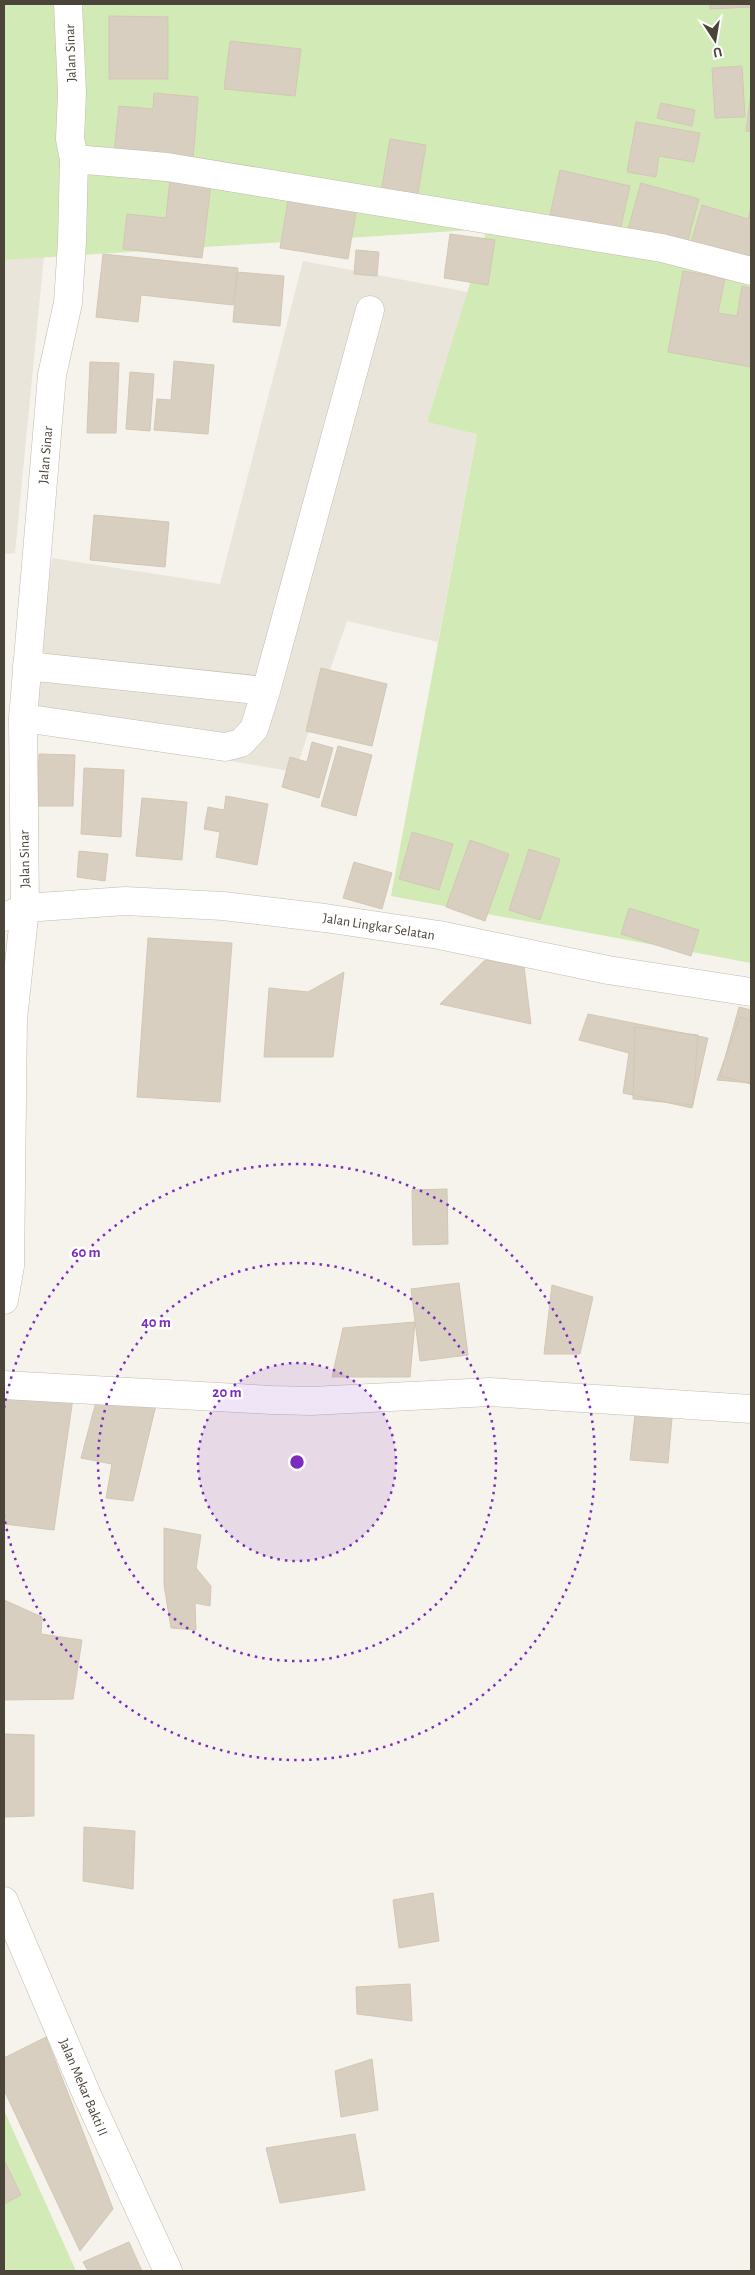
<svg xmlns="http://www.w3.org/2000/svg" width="755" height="2275" viewBox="0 0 755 2275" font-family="'Alegreya Sans',sans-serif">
	<rect width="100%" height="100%" fill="#f6f3ec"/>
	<path fill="#eae5da" d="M44,256l-29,297 -11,1v-294z
		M303,261l165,31 -41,130 50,11 -39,209 -91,-21 -52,151 -264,-45 21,-169 168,26z"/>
	<path fill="#d2eab5" d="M4,4h747v959l-360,-67 86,-462 -50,-12 60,-193 -483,31z
		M4,2110l72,161h-72z"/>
	<path fill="#d8cfc1" stroke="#d3c7b4" d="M710,4h41v3l-41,2z
		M109,16l59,1v62h-59z
		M230,41l71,8 -6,47 -71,-7z
		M742,66l3,51 -30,1 -3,-50z
		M154,93l44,4 -5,63 -79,-7 5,-47 34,3z
		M751,94v38l-5,-1z
		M661,103l34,7 -3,16 -35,-8z
		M636,122l64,11 -6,29 -35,-6 -3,21 -29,-5z
		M390,139l36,6 -9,54 -36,-7z
		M560,170l70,16 -10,45 -70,-16z
		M170,179l41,5 -9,74 -79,-9 4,-35 39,4z
		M641,183l58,16 -12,45 -59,-15z
		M289,195l68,12 -9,52 -68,-11z
		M702,205l46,14 3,-12v57l-61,-18z
		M450,234l45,6 -7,45 -44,-7z
		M356,250l23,2 -2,24 -23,-2z
		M103,254l135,14 -5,37 -92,-10 -3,27 -42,-5z
		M683,271l42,7 -7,35 19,3 5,-30 9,2v79l-83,-15z
		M237,272l47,4 -4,50 -47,-4z
		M174,361l40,4 -6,69 -54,-4 3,-31 14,1z
		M90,362l29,1 -3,70h-29z
		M130,372l24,2 -4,57 -24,-2z
		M94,515l75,7 -4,45 -75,-7z
		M321,668l66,16 -15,62 -66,-15z
		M312,742l21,6 -14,50 -37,-11 8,-30 17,5z
		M338,746l34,9 -16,61 -35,-10z
		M39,754l36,1 -2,51h-36z
		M84,768l40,2 -3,67 -40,-3z
		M226,796l42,8 -11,61 -41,-8 4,-25 -16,-3 4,-22 16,3z
		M142,798l45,4 -5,58 -46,-4z
		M412,832l41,12 -14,46 -40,-11z
		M470,840l39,14 -24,67 -39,-14z
		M529,849l31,10 -20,61 -31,-10z
		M79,851l29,3 -3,27 -28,-4z
		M354,862l38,11 -10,36 -39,-11z
		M629,908l70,22 -8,26 -70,-22z
		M148,938l84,5 -12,159 -83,-5z
		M485,960l39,6 7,58 -91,-20z
		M344,972l-11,85h-69l5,-69 39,4z
		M739,1007l12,3v74l-31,-8z
		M588,1014l120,24 -16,70 -69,-15 6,-40 -50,-13z
		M740,1017l11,4v62l-34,-3z
		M635,1027l63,8 -5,70 -60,-6z
		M447,1189l1,55 -35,1 -1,-55z
		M459,1283l9,72 -48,6 -9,-72z
		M552,1285l41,12 -13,57h-36z
		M415,1322l-5,55h-78l11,-49z
		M4,1392l69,6 -19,132 -50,-6z
		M97,1398l59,7 -23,96 -27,-3 6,-34 -31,-6z
		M635,1414l37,4 -4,45 -38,-3z
		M164,1528l37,7 -5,33 15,18 -1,20 -15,-3 1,27 -25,-2 -7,-43z
		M4,1600l38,17 -1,17 41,6 -9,59 -69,1z
		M4,1734l30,1v81l-30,1z
		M84,1827l51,4 -2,58 -50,-8z
		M433,1893l6,48 -40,7 -6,-48z
		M410,1984l2,37 -55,-7 -1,-27z
		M46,2037l67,172 -33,42 -76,-161v-32z
		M372,2059l6,51 -37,7 -6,-46z
		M355,2134l10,56 -85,13 -14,-55z
		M5,2162l16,33 -17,9v-41z
		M129,2242l13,29h-54l-5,-9z"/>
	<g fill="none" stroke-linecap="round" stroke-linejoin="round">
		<defs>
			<path id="minor" d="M74,159l93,8 495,81 89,23
				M27,666l239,25 104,-381
				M23,718l202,29 16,-4 13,-14 12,-38
				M4,1300l6,-34 3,-247 12,-111 -2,-190 29,-343 16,-72 4,-61 2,-83 -4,-20 2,-46 -4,-89
				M4,1385l268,15 39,1 179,-9 261,17
				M4,1901l83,194 81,176"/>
			<path id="tertiary" d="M4,917l21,-9 100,-7 98,5 102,12 114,17 169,35 143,22"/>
		</defs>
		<use href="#minor" stroke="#c2bbae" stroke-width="29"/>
		<use href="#tertiary" stroke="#c2bbae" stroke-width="29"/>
		<use href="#minor" stroke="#fff" stroke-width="28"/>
		<use href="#tertiary" stroke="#fff" stroke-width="28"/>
	</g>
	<circle cx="297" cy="1462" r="99" fill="#7b2cbf" fill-opacity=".12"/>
	<g fill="none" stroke="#7b2cbf" stroke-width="2.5" stroke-dasharray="2.5 5">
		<circle cx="297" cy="1462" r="99"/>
		<circle cx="297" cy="1462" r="199"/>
		<path d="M4 1408A298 298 0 1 1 4 1516"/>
	</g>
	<g text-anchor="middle" stroke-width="5" stroke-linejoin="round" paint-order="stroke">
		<g font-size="14" fill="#4b4439" stroke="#fff">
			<text transform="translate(70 53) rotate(-92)" y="5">Jalan Sinar</text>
			<text transform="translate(45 455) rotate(-85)" y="5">Jalan Sinar</text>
			<text transform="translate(24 859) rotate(-91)" y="5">Jalan Sinar</text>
			<text transform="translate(379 926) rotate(9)" y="5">Jalan Lingkar Selatan</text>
			<text transform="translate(84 2087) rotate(67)" y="5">Jalan Mekar Bakti II</text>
		</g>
	</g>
	<circle cx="297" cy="1462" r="8" fill="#7b2cbf" stroke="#fff" stroke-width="2.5"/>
	<g font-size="15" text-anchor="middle" font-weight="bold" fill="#7b2cbf" stroke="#fff" stroke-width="5" stroke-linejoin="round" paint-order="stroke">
		<text x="86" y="1257">60 m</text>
		<text x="156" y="1327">40 m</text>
		<text x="227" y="1397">20 m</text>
	</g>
	<rect width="755" height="2275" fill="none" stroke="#4b4439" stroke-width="10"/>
	<g transform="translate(715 40) rotate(168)" stroke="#ffffff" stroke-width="4" paint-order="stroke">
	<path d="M0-4L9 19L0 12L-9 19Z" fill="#4b4439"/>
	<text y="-8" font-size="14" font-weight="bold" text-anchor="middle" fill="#4b4439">U</text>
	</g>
</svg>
